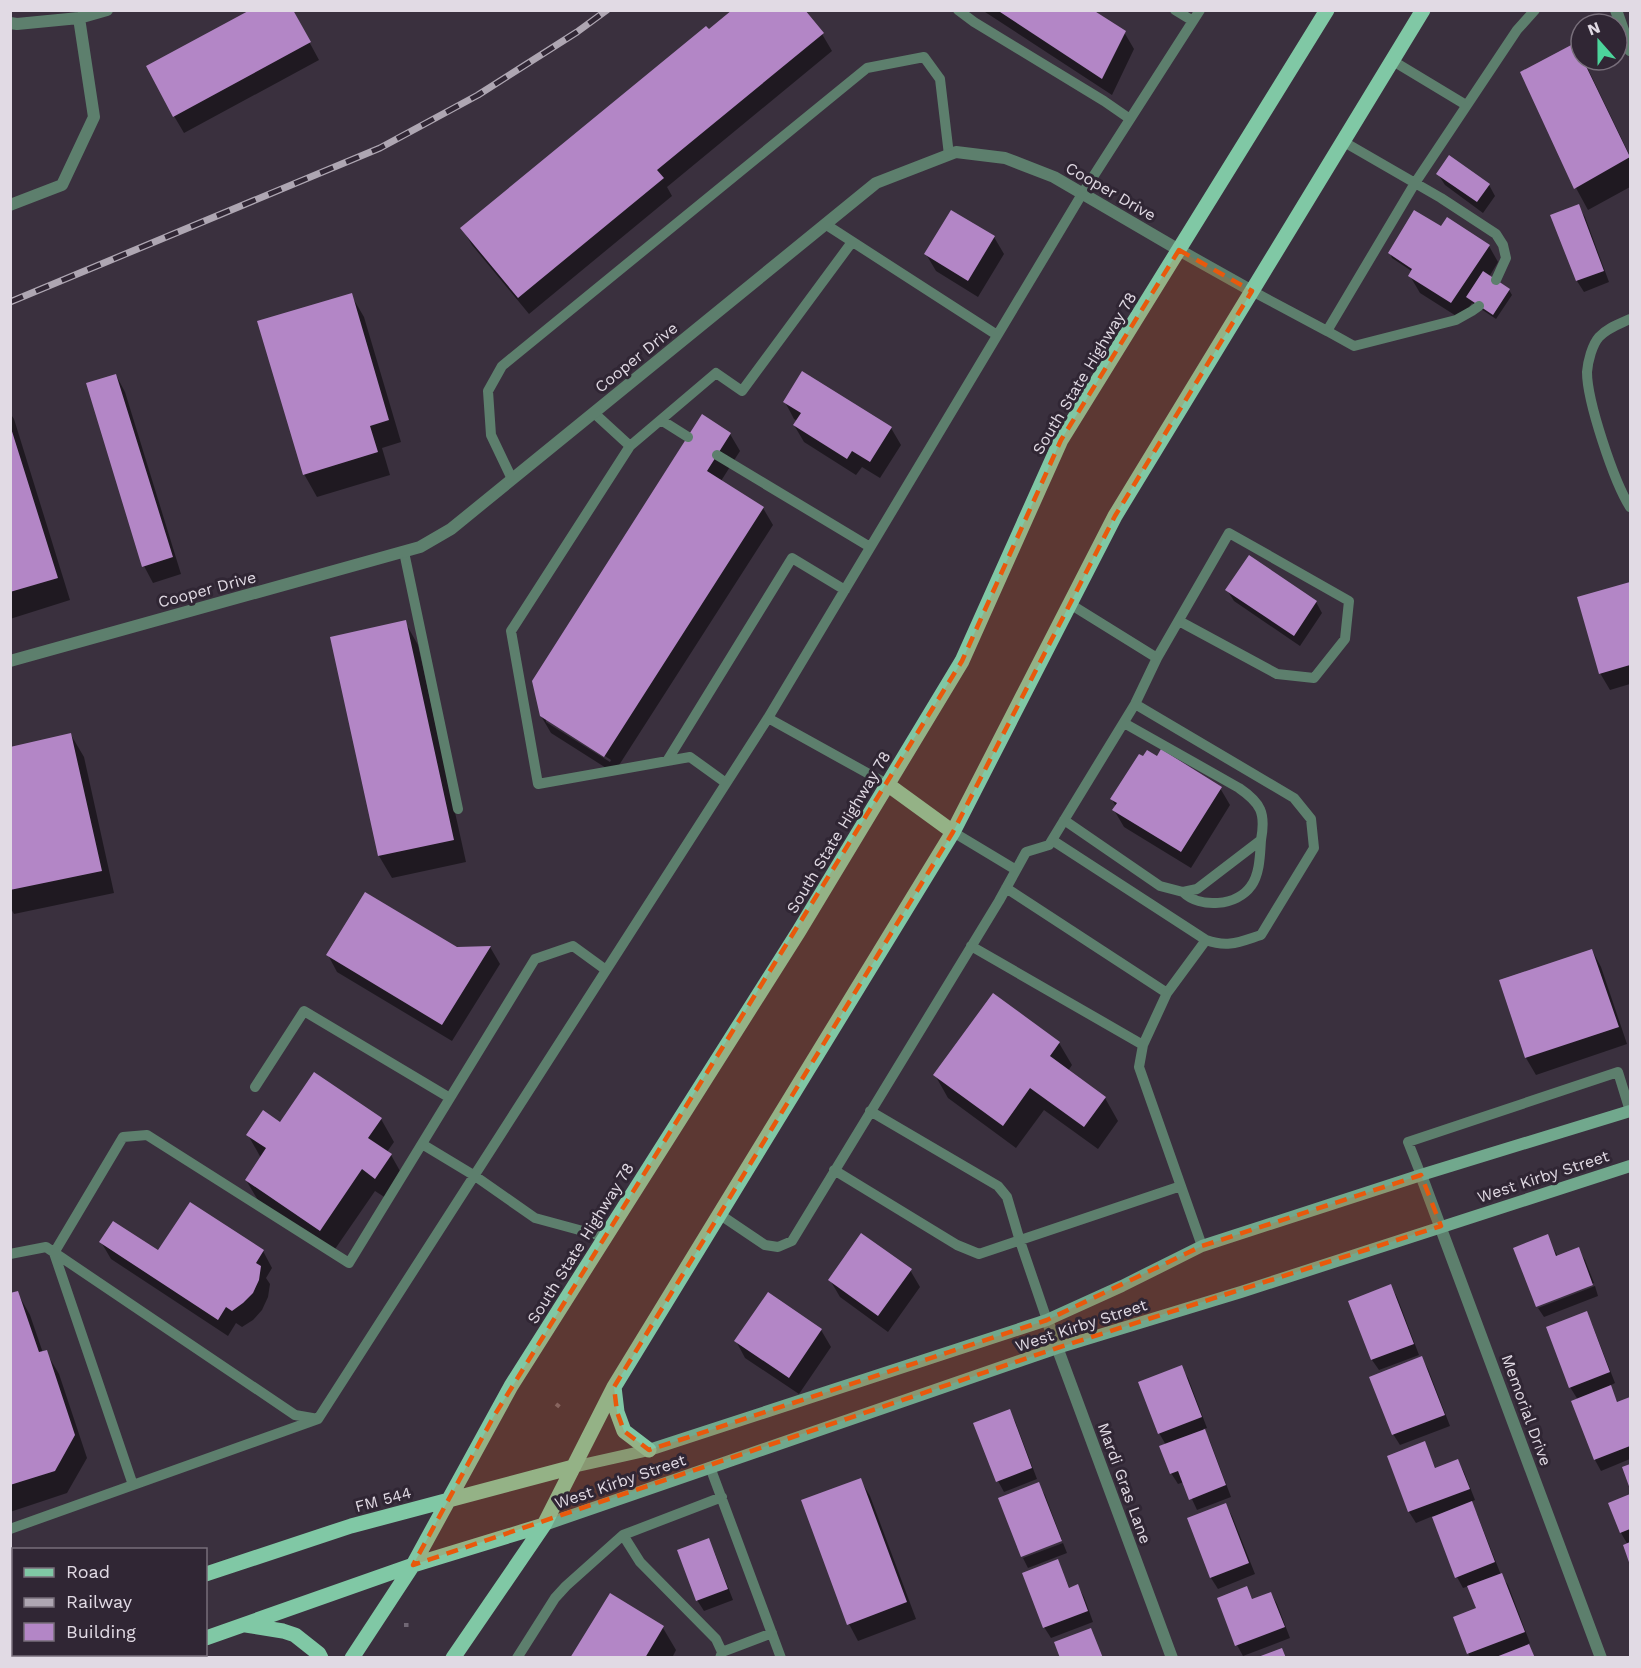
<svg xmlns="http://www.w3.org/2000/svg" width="1641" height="1668" viewBox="0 0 1641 1668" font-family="'Work Sans',sans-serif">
	<rect width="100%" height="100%" fill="#3a303e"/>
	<path fill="#0007" fill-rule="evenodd" d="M292,10l27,50 -135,73 -10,-17z
		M982,10h108l34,22 10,17 -22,46z
		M709,31l113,3 10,17 -165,136 5,9 -143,118 -57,-69 -10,-17z
		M1581,56v4h2l4,7 43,89v31l-42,23 -12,-22z
		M1438,174l51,11 6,11 -12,17 -38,-28z
		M1578,206l7,11 24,65 -25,10 -7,-11 -25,-65z
		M1440,227l49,19 9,16 -9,15 20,13 3,5 -16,24 -24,-16 -11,16 -41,-26 -10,-17 3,-4 -21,-14 -2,-5z
		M994,237l10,17 -26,43 -42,-26 -10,-17z
		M351,295l13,22 37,125 -19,6 8,27 -73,22 -13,-23z
		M116,375l9,17 56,182 -28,9 -9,-17z
		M785,402l106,26 10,17 -21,33 -18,-11 -6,8 -52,-33 -10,-17 3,-4 -3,-2z
		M10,413l4,6 56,181 -60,19z
		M730,434l10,17 -19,30 42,27 10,17 -159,248 -63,-40 -10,-17zM546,718l65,42 -1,2 -64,-40z
		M1630,583v101l-20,6 -10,-17 -21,-75z
		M1227,590l89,12 6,11 -22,33 -66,-45z
		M405,622l13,23 48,217 -74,16 -13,-22 -47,-218z
		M71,735l13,22 30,136 -100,21 -4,-7v-159z
		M1220,788l10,17 -39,63 -67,-41 -10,-17 2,-3 -4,-8z
		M490,947l10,17 -48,77 -115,-69 -9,-17z
		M1592,950l9,17 26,77 -91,31 -10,-17 -25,-77z
		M1059,1043l13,22 -4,6 37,27 13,23 -20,28 -54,-39 -28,38 -68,-50 -13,-23z
		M381,1119l13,23 -7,10 4,3 13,23 -15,22 -14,-9 -42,61 -74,-50 -13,-22 15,-22 -13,-23z
		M1547,1236l11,21 20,-8 7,11 9,23 -57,22z
		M101,1242l57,10 105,-1 9,17 -6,10 4,6 -2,13 -6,13 -9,10 -11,7 -6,-4 -8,13 -117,-77z
		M910,1270l10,17 -32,45 -48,-35 -10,-17z
		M1391,1286l6,11 22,58 -40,15 -7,-10 -22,-58z
		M1595,1286l3,10 -54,21 -6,-9z
		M17,1292l13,23 13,38 3,-1 13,22 28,84 -20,35 -57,19v-217z
		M1586,1313l6,11 23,59 -6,3 9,17 12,-4v60l-29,12 -6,-11 -22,-58 5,-2 -8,-13z
		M821,1330l10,17 -32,47 -54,-36 -9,-17z
		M1422,1358l6,11 22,57 -50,19 -7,-11z
		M1181,1367l7,11 19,50 -4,1 7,12 21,56 -34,13 -13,-28 -6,2 -7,-11 -5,-28 -7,-12z
		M1009,1411l6,10 22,58 -33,13 -6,-11z
		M1424,1443l12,26 22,-8 6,11 11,28 -5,2 7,12 24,61 7,10 22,58 -2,1 7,14h-64l-3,-5 9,-44 -8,-23 -6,2 -6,-11 -24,-61 -17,7 -7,-11 -21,-55z
		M860,1479l10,17 46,123 -58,22 -9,-17z
		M1038,1484l7,11 17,45 -41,15z
		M1630,1495v66l-5,-15 3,-1 -7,-12 -11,-30z
		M1226,1505l6,11 23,58 -37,15 -7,-11 -22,-59z
		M708,1540l6,11 19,49 -29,11 -7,-11z
		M1063,1543l4,10 -39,15 -5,-10z
		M1057,1561l13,28 8,-3 6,11 9,25 -42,16 -7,-11z
		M1246,1588l7,12 18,-7 6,11 13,34 -47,18 -6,-11z
		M611,1595l52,33 13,22 -4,8h-100z"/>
	<path fill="#b386c6" d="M250,10h43l18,32 -138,75 -27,-51z
		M732,10h73l19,23 -167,137 7,8 -146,120 -58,-70 246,-202 3,3z
		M997,10h96l33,21 -24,48z
		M1575,43l6,12v5h2l47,97 -56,32 -54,-117z
		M1449,155l41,29 -13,18 -41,-28z
		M1579,204l25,67 -28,10 -26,-66z
		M951,210l44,26 -27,45 -44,-27z
		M1414,210l27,16 6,-9 43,28 -39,58 -43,-27 4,-7 -24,-16z
		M1483,271l27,18 -17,26 -27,-18z
		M352,293l37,127 -19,6 8,26 -75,23 -46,-154z
		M802,371l90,56 -22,35 -18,-11 -5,8 -54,-34 8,-12 -18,-11z
		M116,374l57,183 -31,10 -56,-184z
		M702,414l29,19 -24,38 57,36 -160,250 -64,-41 -8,-35z
		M10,425l48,153 -48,14z
		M1249,555l68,46 -23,35 -69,-46z
		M1630,582v83l-31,9 -22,-77z
		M406,620l48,220 -76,16 -48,-219z
		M71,733l31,138 -92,19v-143z
		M1161,749l61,38 -41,65 -69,-42 5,-7 -7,-4 29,-45 4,2 4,-6 10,6z
		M365,892l92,55 34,-1 -49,79 -116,-70z
		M1592,949l27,78 -94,31 -26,-78z
		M993,993l67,49 -10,14 56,41 -22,30 -54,-39 -27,38 -70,-51z
		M314,1072l68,46 -14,20 24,16 -17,25 -13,-10 -42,62 -75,-51 21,-32 -20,-13 17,-25 17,12z
		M190,1202l74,48 -8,13 5,3 -2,14 -6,13 -10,10 -11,8 -6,-4 -8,13 -119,-78 14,-21 45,29z
		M861,1233l51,36 -34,47 -50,-36z
		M1548,1234l8,22 23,-9 14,38 -57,22 -23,-59z
		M1391,1284l23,60 -43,16 -23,-59z
		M18,1291l21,61 8,-2 28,85 -20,36 -45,14v-192z
		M768,1292l54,37 -33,49 -55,-37z
		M1587,1311l23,61 -41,16 -23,-61z
		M1422,1356l23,59 -53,20 -23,-58z
		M1182,1365l20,52 -44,17 -20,-52z
		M1611,1385l6,17 13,-5v49l-36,14 -23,-59z
		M1010,1409l22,59 -36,14 -23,-59z
		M1205,1429l21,56 -37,15 -11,-29 -8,3 -11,-28z
		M1425,1441l10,27 23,-9 12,30 -62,23 -21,-56z
		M1630,1464v25l-8,-22z
		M861,1478l46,124 -60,23 -46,-125z
		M1039,1482l23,59 -41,16 -23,-59z
		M1630,1494v35l-10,4 -12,-30z
		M1472,1501l23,61 -40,16 -23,-61z
		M1226,1503l23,60 -39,15 -23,-60z
		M709,1538l19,51 -32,12 -19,-51z
		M1630,1542v23l-7,-20z
		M1058,1559l11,29 9,-4 10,27 -45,17 -21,-55z
		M1502,1573l23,59 -58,22 -14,-37 23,-9 -9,-22z
		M1247,1586l5,13 19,-7 14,35 -50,19 -18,-48z
		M610,1593l54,33 -19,32h-75z
		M1091,1628l12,30h-43l-6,-16z
		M1529,1644l6,14h-39v-1z
		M1282,1648l4,10h-28v-1z"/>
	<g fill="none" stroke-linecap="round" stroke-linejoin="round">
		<path stroke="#706774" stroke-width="4" stroke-dasharray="4.5 4.5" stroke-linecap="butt" d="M556,1404l5,4
			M404,1625h7"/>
		<path stroke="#5d7f6d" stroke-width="10" d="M958,10l16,12 130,79 26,18
			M1175,10l18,11
			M1393,61l73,44
			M1344,142l97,56 55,36 7,11 3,13 -10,22
			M825,224l172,111
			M1252,291l75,40 88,-148 102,-153 18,-20
			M1630,319c-11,5 -23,9 -31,18 -7,8 -11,24 -12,35 0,29 27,110 43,135
			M1327,331l27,15 102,-26 16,-9 7,-5
			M594,413l36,33
			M661,420l27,17
			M717,455l153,92
			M512,479l-21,-44 -3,-44 14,-25 365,-298 57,-11 16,22 9,76
			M404,552l54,257
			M1070,604l87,54
			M768,718l119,66
			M667,761l125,-203 53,32
			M726,783l-36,-26 -152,27 -27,-153 119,-185 86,-73 26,18 110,-149
			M1064,820l96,66 23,6 14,-3 64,-49c5,-27 0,-37 -22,-52l-115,-65
			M953,832l63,38
			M1052,840l154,100c22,8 33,2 55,-5l53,-87 -3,-29 -17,-21 -159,-94
			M1006,888l161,105 -24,52 -4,22 63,179
			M1183,892c17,17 54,14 68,-6 9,-12 9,-32 10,-46
			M971,946l172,99
			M1167,993l39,-53
			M255,1087l49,-76 146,87
			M870,1111l128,75 9,11 13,44 27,79
			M422,1144l53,32 60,42 70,19
			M834,1170l123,75 22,9 202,-68
			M1421,1175l-13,-33 210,-70 12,39
			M719,1214l46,31 13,2 14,-6 207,-340 27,-49 23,-7 3,-5 83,-136 22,-46 72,-125 120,68 -4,38 -31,39 -37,-4 -98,-53
			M10,1254l36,-7 249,168 23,4 450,-701 314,-524 118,-184
			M710,1467l71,191
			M133,1485l-79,-232 69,-116 24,-2 202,128 186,-304 38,-13 33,24
			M10,1529l308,-110
			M623,1535l17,27 76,77 6,13 -2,6
			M722,1652l50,-19
			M517,1658l38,-60 11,-12 57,-51 99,-38"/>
		<path stroke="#5d7f6d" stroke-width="12" d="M1616,10l14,40
			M10,23l7,1 62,-6
			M10,205l52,-20 32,-68 -15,-99 28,-8
			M10,661l410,-114 31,-18 425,-346 80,-31 49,6 49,19 125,73 73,41
			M1421,1175l180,483
			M1047,1320l125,338"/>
		<path stroke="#71a88d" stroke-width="12" d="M573,1467l76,-17 398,-130 75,-34 80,-40 219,-71 209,-64
			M544,1525l513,-177 184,-56 389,-126"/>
		<path stroke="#80c8a5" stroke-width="15" d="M887,784l66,48
			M614,1387l3,25 7,19 25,19
			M206,1574l145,-48 222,-59
			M246,1625l37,6 12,4 24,19 2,4
			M206,1638l207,-73 131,-40
			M10,1639l4,-1
			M152,1658l9,-4
			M352,1658l61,-93 98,-179 288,-455 163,-270 99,-221 266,-430
			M453,1658l91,-133 70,-138 339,-555 162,-316 308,-506"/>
		<defs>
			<path id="rail" d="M10,302l370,-154 98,-53 99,-63 30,-22"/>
		</defs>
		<use href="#rail" stroke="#aea6b2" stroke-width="7"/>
		<use href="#rail" stroke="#302634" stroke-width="4.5" stroke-dasharray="14" stroke-linecap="butt"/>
	</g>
	<path fill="#e8590c" fill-opacity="0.2" stroke="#e8590c" stroke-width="4.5" stroke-dasharray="12 8" stroke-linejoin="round" d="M1179,250l73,41 -137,225 -162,316 -339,555 3,25 7,19 25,19 398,-130 155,-74 219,-71 20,51 -384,122 -644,217 81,-149 468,-755 99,-221z"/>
	<g text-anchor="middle" stroke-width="6" stroke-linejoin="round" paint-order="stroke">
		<g font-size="16" fill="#e1dae4" stroke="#302634">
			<text transform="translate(1111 191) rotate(30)" y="6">Cooper Drive</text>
			<text transform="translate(636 357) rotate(-39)" y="6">Cooper Drive</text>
			<text transform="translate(1084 373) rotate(-59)" y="6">South State Highway 78</text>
			<text transform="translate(207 589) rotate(-15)" y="6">Cooper Drive</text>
			<text transform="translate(838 832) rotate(-59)" y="6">South State Highway 78</text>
			<text transform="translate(1543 1176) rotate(-18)" y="6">West Kirby Street</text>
			<text transform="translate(580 1243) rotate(-58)" y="6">South State Highway 78</text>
			<text transform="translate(1081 1325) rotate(-18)" y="6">West Kirby Street</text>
			<text transform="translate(1527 1410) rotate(70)" y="6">Memorial Drive</text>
			<text transform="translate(620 1481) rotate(-19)" y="6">West Kirby Street</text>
			<text transform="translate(1125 1483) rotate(70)" y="6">Mardi Gras Lane</text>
			<text transform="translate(383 1499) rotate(-15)" y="6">FM 544</text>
		</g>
	</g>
	<rect width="1641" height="1668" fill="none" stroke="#e1dae4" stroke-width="24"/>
	<rect x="12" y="1548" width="195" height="108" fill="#302634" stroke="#776e7a" stroke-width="1.5"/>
	<rect x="24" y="1568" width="30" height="9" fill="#80c8a5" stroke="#776e7a" stroke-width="1.5"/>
	<text x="66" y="1578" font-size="18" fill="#e1dae4">Road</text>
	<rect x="24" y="1598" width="30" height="9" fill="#aea6b2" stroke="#776e7a" stroke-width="1.5"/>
	<text x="66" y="1608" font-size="18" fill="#e1dae4">Railway</text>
	<rect x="24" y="1623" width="30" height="18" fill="#b386c6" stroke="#776e7a" stroke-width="1.5"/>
	<text x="66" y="1638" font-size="18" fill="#e1dae4">Building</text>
	<g transform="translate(1599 42) rotate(339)"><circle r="28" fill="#302634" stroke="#776e7a" stroke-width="1.5"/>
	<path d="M0-4.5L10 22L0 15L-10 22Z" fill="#4cd49b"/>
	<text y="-9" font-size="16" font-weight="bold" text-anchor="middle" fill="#e1dae4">N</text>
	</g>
</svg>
